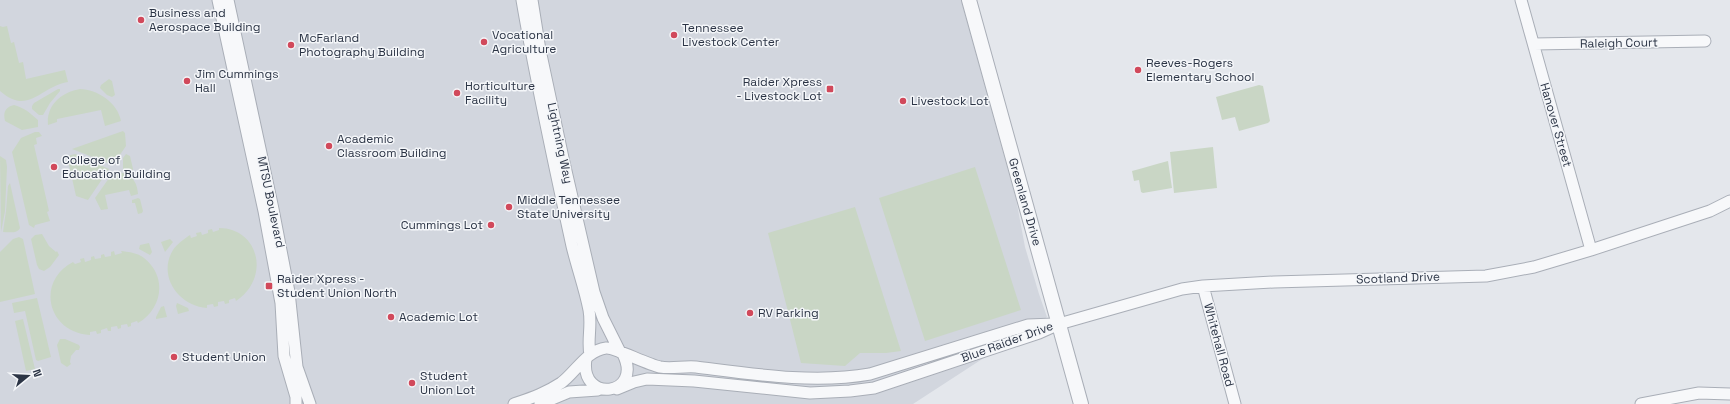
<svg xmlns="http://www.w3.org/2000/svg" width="1730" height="404" viewBox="0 0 1730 404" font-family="'Space Grotesk',sans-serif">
	<rect width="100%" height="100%" fill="#e4e7ec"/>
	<path fill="#d2d6de" d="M0,0h961l55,199 9,48 14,47 8,23 -134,87h-913z"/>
	<path fill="#c9d6c5" d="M0,26l3,1 4,-1 4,17 3,-1 5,21 4,-1 3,17 39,-9 3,12c-29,5 -39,34 -68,9z
		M109,79l3,2 3,14 -3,2 -5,-2 -7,-7 1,-3z
		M1259,85l4,1 7,35 -2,2 -29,8 -4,-14 -13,3 -6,-23z
		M58,89h2v2l-10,12 -7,12h-4l-7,-6v-3l2,-3z
		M80,89c17,0 38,14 41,32l-16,5 -4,-16 -44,9v3l-9,3c-2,-20 14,-33 32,-36z
		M14,105c11,3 16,8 24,15v7l-16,3 -17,-9c-2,-8 0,-14 9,-16z
		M123,131l2,2 1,13 -13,19 -41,-16z
		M35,132h4l3,4 -6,2 1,6 -3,1 15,66 -2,1 3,9 -15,4 -1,3 -5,-3 -17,-73 9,-14z
		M1213,147l4,41 -43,5 -4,-41z
		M75,154l34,15 -21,31 -12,-4 -9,-40z
		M126,154l4,2 3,13 -2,4 -8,-3v-12z
		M0,156l6,4 1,7 -2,44 -4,21z
		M1168,161l4,27 -29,5 -2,-1 -2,-12 -5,1 -2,-10c13,-3 23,-7 36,-10z
		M975,167l46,143 -96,31 -46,-143z
		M114,171c15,3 23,7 24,23l-7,2 -2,-6 -24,5 3,14 -7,1 -6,-12z
		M10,183l10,45c-3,6 -11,4 -17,4l3,-21 2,-25z
		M138,198l2,1 3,12 -1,2 -4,1 -3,-11h-3v-3z
		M855,207l46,144 -15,2h-26l-15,13 -44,-3 -33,-130z
		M219,228c40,0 52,50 17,73l-1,-3 -6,2v3l-4,1 -1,-3 -6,1v4l-4,1 -1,-3 -6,1v3c-28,-2 -50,-32 -34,-58 4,-6 11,-11 17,-15l1,3 6,-2 -1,-3 5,-1 1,3 6,-2v-3l4,-1 1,3 6,-2z
		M42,234l7,12 7,6 1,-1 2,4 -9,12 -6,4 -5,-2 -2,-4 -6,-26 4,-4z
		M19,237l4,2 12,55 -35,8v-50l13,-13z
		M170,239l3,3 -8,10 -4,-10z
		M149,243l3,9 -2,3 -11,-6 1,-4z
		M114,251l1,4 7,-2 -1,-2c8,1 17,2 23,7 24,19 18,51 -6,65l-1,-2 -6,2v3l-3,1 -1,-3 -6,1v3l-3,1 -1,-3 -6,1v4h-3l-1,-3 -6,2v3l-4,1 -1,-3 -6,1v3c-42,-2 -55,-53 -17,-73l2,2 6,-2 -1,-3 4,-1 1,4 6,-2v-3l3,-1 1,3 6,-1v-3l3,-1 1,3 6,-1v-4z
		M37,298l14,59 -13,4 -2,-1 -11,-49 -11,2 -2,-10z
		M177,303l11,5 1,3 -11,3 -2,-8z
		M164,306l3,11 -11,2v-2l5,-10z
		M23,319l12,50 -9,2 -11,-50z
		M60,339h5l14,6 1,2 -1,3h-3l-5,6 -1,6 1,2 -4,3 -6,-4 -4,-18z"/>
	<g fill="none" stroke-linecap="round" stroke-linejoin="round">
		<defs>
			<path id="minor" d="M218,0l46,211 17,92 3,53 12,41v7
				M228,0l45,209 16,83 8,75 13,37
				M522,0c14,82 32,164 50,246 5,21 13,43 17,64 3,16 -2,30 1,45
				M532,0l8,50 23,108 31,134 9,26 17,34
				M1521,0l70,250
				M1534,44l171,-3
				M1203,286l32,118
				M586,359c-7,45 58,37 37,-5
				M617,389l17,-7 13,-3 47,2 116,12 40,-2 24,-3 165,-55 20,-9 123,-35 21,-3 71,-4 212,-6 48,-9 57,-17 119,-39 20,-10
				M514,404c17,-6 32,-11 47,-21 14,-10 26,-33 45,-35 8,-1 40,16 54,19 11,2 24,-1 36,0 56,7 118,17 174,7l158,-49 26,-1
				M540,404l29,-12 29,-2
				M1641,404l58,-11 31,1"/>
			<path id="tertiary" d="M969,0l112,404"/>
		</defs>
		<use href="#minor" stroke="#a9aeb7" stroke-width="13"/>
		<use href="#tertiary" stroke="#a9aeb7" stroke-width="16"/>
		<use href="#minor" stroke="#f7f8fa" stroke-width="11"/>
		<use href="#tertiary" stroke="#f7f8fa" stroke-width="14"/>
	</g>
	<g fill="#d1495b" stroke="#f4f6f9" stroke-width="1.5">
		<circle cx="141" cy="20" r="4"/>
		<circle cx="674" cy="35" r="4"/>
		<circle cx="484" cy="42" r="4"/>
		<circle cx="291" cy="45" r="4"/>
		<circle cx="1138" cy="70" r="4"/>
		<circle cx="187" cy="81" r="4"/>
		<rect x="826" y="85" width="8" height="8" rx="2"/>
		<circle cx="457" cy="93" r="4"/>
		<circle cx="903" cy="101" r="4"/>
		<circle cx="329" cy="146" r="4"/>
		<circle cx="54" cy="167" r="4"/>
		<circle cx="509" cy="207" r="4"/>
		<circle cx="491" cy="225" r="4"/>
		<rect x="265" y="282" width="8" height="8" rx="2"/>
		<circle cx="750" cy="313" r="4"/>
		<circle cx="391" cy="317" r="4"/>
		<circle cx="174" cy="357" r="4"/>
		<circle cx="412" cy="383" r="4"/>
	</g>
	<g text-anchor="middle" stroke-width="3" stroke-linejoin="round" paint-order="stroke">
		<g font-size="12" fill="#2b3445" stroke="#f4f6f9" text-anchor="start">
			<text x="149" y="17">Business and<tspan x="149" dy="14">Aerospace Building</tspan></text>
			<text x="682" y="32">Tennessee<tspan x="682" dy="14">Livestock Center</tspan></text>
			<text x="492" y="39">Vocational<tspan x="492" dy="14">Agriculture</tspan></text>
			<text x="299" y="42">McFarland<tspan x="299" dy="14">Photography Building</tspan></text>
			<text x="1146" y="67">Reeves-Rogers<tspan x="1146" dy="14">Elementary School</tspan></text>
			<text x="195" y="78">Jim Cummings<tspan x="195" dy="14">Hall</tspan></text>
			<text x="822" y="86" text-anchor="end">Raider Xpress<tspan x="822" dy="14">- Livestock Lot</tspan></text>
			<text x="465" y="90">Horticulture<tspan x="465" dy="14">Facility</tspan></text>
			<text x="911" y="105">Livestock Lot</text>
			<text x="337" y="143">Academic<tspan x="337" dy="14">Classroom Building</tspan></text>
			<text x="62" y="164">College of<tspan x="62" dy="14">Education Building</tspan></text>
			<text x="517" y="204">Middle Tennessee<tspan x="517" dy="14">State University</tspan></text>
			<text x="483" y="229" text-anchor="end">Cummings Lot</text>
			<text x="277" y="283">Raider Xpress -<tspan x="277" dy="14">Student Union North</tspan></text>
			<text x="758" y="317">RV Parking</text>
			<text x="399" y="321">Academic Lot</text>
			<text x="182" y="361">Student Union</text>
			<text x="420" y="380">Student<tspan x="420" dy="14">Union Lot</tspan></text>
		</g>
		<g font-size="12" fill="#2b3445" stroke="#f4f6f9">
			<text transform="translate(1619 43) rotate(-1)" y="4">Raleigh Court</text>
			<text transform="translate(1556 125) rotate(74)" y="4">Hanover Street</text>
			<text transform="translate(560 143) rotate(78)" y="4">Lightning Way</text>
			<text transform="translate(271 202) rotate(78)" y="4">MTSU Boulevard</text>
			<text transform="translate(1025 202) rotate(74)" y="4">Greenland Drive</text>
			<text transform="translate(1398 278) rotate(-2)" y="4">Scotland Drive</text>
			<text transform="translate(1007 342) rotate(-20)" y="4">Blue Raider Drive</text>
			<text transform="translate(1219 345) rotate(75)" y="4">Whitehall Road</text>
		</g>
	</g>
	<g transform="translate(28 376) rotate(72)" stroke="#f4f6f9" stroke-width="3" paint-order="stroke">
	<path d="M0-3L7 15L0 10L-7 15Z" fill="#2b3445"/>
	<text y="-6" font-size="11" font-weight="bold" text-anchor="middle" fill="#2b3445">N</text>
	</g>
</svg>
